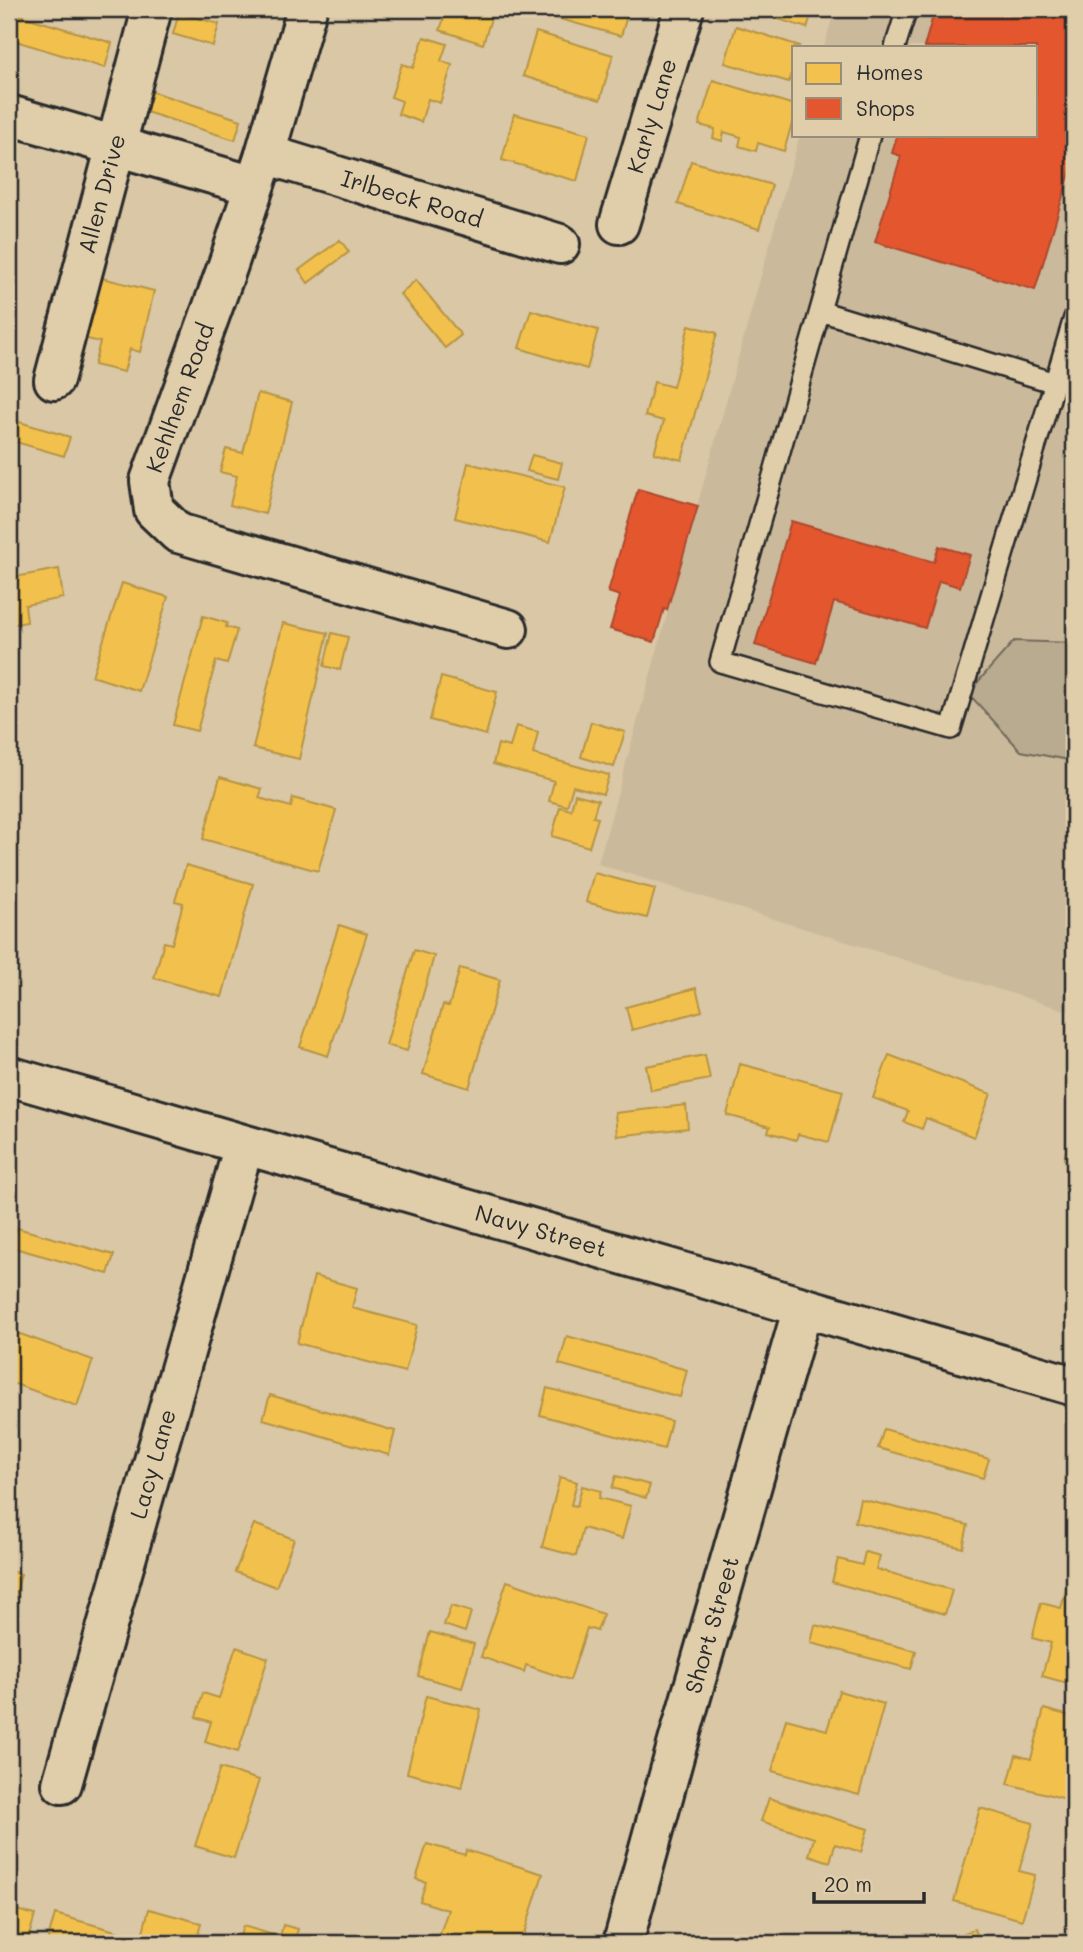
<svg xmlns="http://www.w3.org/2000/svg" width="1083" height="1952" viewBox="0 0 1083 1952" font-family="Mali,sans-serif">
	<rect width="100%" height="100%" fill="#d9c7a6"/>
	<filter id="ink" filterUnits="userSpaceOnUse"><feTurbulence type="fractalNoise" baseFrequency=".0143" numOctaves="2"/><feDisplacementMap in="SourceGraphic" scale="14" xChannelSelector="R" yChannelSelector="G"/><feConvolveMatrix kernelMatrix="1 2 1 2 8 2 1 2 1" color-interpolation-filters="sRGB"/></filter>
	<g filter="url(#ink)">
		<path fill="#cab99b" d="M835,9h239v634l-60,-2 7,110 53,10v252l-476,-149 202,-729h236v-88h-212z"/>
		<path fill="#b9ab8f" stroke="#726b5d" stroke-width="2" d="M1014,641l60,2v118l-53,-10 -53,-58z"/>
		<path fill="#f2c14e" stroke="#b69444" stroke-width="2" d="M447,9h47l-11,35 -43,-14z
			M524,9h105l-8,27z
			M746,9h67l-6,19z
			M9,12l103,31 -7,25 -96,-29z
			M179,13l40,11 -6,22 -40,-12z
			M736,26l64,20 -6,1v18l-5,17 -64,-19z
			M536,32l77,23 -13,45 -77,-24z
			M424,37l23,7 -6,17 11,4 -12,38 -12,-4 -7,23 -23,-8 4,-13 -11,-4 11,-33 11,4z
			M713,80l81,25v11l-10,35 -26,-8 -2,8 -17,-5 2,-9 -17,-5 -2,9 -9,-3 2,-9 -16,-4z
			M150,91l91,29 -6,20 -92,-29z
			M514,114l75,20 -12,47 -75,-21z
			M691,161l81,24 -13,44 -81,-25z
			M340,240l9,12 -41,31 -9,-13z
			M98,277l56,14 -14,61 -10,-3 -6,23 -30,-7 6,-23 -17,-4z
			M416,280l45,55 -16,13 -45,-54z
			M531,310l67,20 -11,39 -68,-21z
			M689,325l28,8 -35,127 -28,-7 10,-32 -19,-5 9,-34 19,5z
			M258,393l34,9 -27,112 -35,-9 7,-29 -17,-4 6,-23 17,4z
			M9,419l61,18 -6,19 -55,-16z
			M532,455l30,8 -4,16 -31,-8z
			M468,463l97,24 -15,55 -95,-24z
			M59,569l4,29 -38,7 2,17 -18,3v-47z
			M122,583l46,14 -29,94 -47,-15z
			M203,616l24,7 -1,4 11,3 -10,34 -11,-3 -19,70 -24,-6z
			M283,623l45,10 -29,126 -46,-11z
			M332,633l16,4 -8,33 -16,-4z
			M441,677l56,15 -11,43 -56,-15z
			M591,722l34,10 -11,35 -33,-10z
			M516,726l22,6 -5,22 76,21 -6,19 -30,-8 -6,20 -18,-5 5,-20 -61,-17 5,-20 12,3z
			M220,777l42,12 -3,9 32,9 2,-9 43,12 -18,61 -115,-32z
			M575,794l23,6 -5,17 5,1 -9,29 -37,-11 8,-29 11,3z
			M186,865l67,19 -31,113 -68,-19 10,-36 8,2 11,-41 -8,-2z
			M594,873l61,16 -8,29 -61,-16z
			M339,925l28,9 -39,122 -28,-9z
			M414,950l20,6 -27,95 -21,-6z
			M460,968l40,12 -31,108 -46,-14 20,-69 6,1z
			M696,988l6,23 -70,19 -6,-23z
			M705,1055l5,24 -59,11 -5,-24z
			M889,1055l102,39 -17,43 -48,-19 -4,11 -18,-7 4,-11 -35,-13z
			M740,1064l103,27 -14,51 -31,-8 -2,6 -28,-8 2,-5 -43,-12z
			M686,1105l2,23 -71,8 -2,-23z
			M1074,1122v40l-10,-3z
			M17,1228l97,27 -6,19 -97,-27z
			M314,1276l43,12 -5,20 65,17 -12,47 -108,-29z
			M9,1330l84,30 -16,46 -68,-24z
			M567,1336l120,34 -7,27 -121,-33z
			M547,1388l124,33 -7,28 -124,-34z
			M270,1395l125,36 -6,24 -126,-36z
			M884,1429l105,30 -6,19 -105,-30z
			M616,1476l34,9 -4,13 -34,-10z
			M560,1477l17,5 -6,23 6,1 5,-20 19,5 -2,7 32,8 -9,33 -39,-11 -7,28 -34,-9z
			M860,1499l108,26 -5,23 -108,-26z
			M254,1524l40,15 -18,48 -41,-15z
			M865,1552l15,4 -4,13 76,21 -7,24 -113,-32 6,-23 24,6z
			M9,1571l12,3 -9,35 -3,-1z
			M1071,1573l3,1v111l-32,-9 9,-33 -19,-5 9,-35 20,5z
			M507,1581l96,33 -6,17 -10,-3 -17,52 -44,-15 -2,7 -43,-15z
			M451,1606l20,6 -6,20 -21,-7z
			M815,1625l101,26 -5,18 -100,-26z
			M430,1632l44,12 -12,44 -44,-12z
			M236,1647l32,11 -30,94 -33,-10 6,-20 -15,-5 7,-24 16,5z
			M839,1691l45,13 -25,91 -87,-24 14,-52 41,11z
			M426,1696l55,14 -19,77 -55,-14z
			M1044,1709l30,8v84l-66,-17 8,-29 15,4z
			M220,1768l39,12 -25,78 -39,-12z
			M769,1798l99,31 -7,23 -26,-8 -5,18 -21,-7 5,-17 -53,-17z
			M980,1808l53,15 -14,48 16,4 -13,45 -68,-19z
			M427,1844l38,11 1,-5 77,24 -22,69h-84l11,-33 -28,-9 6,-19 -10,-3z
			M9,1908l26,7 -8,28h-18z
			M149,1909l52,14 -5,20h-56z
			M55,1914l64,18 -4,11h-68z
			M283,1925l15,4 -4,14h-56l5,-17 37,11z
			M975,1929l5,14h-23l-3,-6z"/>
		<path fill="#e4572e" stroke="#ac4a2d" stroke-width="2" d="M935,9l9,2v-2h130v150l-39,131 -160,-48 26,-86 -9,-3 5,-18h139v-88h-112z
			M638,489l60,17 -31,104 -3,-1 -10,33 -44,-13 10,-33 -12,-4z
			M791,521l143,41 5,-16 31,9 -10,32 -21,-6 -14,47 -91,-26 -18,61 -61,-18z"/>
		<g fill="none" stroke-linecap="round" stroke-linejoin="round">
			<defs>
				<path id="service" d="M895,47l12,-38
					M870,135l-150,527 231,67 123,-411
					M820,311l235,72"/>
				<path id="minor" d="M307,9l-42,145 -37,111 -78,216 4,29 24,23 330,96
					M9,115l245,71
					M265,154l295,90
					M619,224l65,-215
					M54,380l98,-371
					M9,1076l1065,310
					M62,1784l182,-639
					M623,1943l55,-201 125,-435"/>
			</defs>
			<use href="#service" stroke="#2b2b2b" stroke-width="24"/>
			<use href="#minor" stroke="#2b2b2b" stroke-width="44"/>
			<use href="#service" stroke="#e0ceab" stroke-width="19"/>
			<use href="#minor" stroke="#e0ceab" stroke-width="38"/>
		</g>
	</g>
	<g text-anchor="middle" stroke-width="7" stroke-linejoin="round" paint-order="stroke">
		<g font-size="23" fill="#2b2b2b" stroke="#e0ceab">
			<text transform="translate(652 116) rotate(-73)" y="8">Karly Lane</text>
			<text transform="translate(102 194) rotate(-75)" y="8">Allen Drive</text>
			<text transform="translate(412 199) rotate(17)" y="8">Irlbeck Road</text>
			<text transform="translate(180 398) rotate(-70)" y="8">Kehlhem Road</text>
			<text transform="translate(541 1231) rotate(16)" y="8">Navy Street</text>
			<text transform="translate(153 1464) rotate(-74)" y="8">Lacy Lane</text>
			<text transform="translate(712 1625) rotate(-74)" y="8">Short Street</text>
		</g>
	</g>
	<rect width="1083" height="1952" fill="none" stroke="#e0ceab" stroke-width="35"/>
	<rect x="18" y="18" width="1048" height="1917" fill="none" stroke="#2b2b2b" stroke-width="2.5" filter="url(#ink)"/>
	<rect x="792" y="46" width="245" height="91" fill="#e0ceab" stroke="#988d78" stroke-width="2"/>
	<rect x="806" y="63" width="35" height="21" fill="#f2c14e" stroke="#988d78" stroke-width="2"/>
	<text x="856" y="80" font-size="21" fill="#2b2b2b">Homes</text>
	<rect x="806" y="98" width="35" height="21" fill="#e4572e" stroke="#988d78" stroke-width="2"/>
	<text x="856" y="116" font-size="21" fill="#2b2b2b">Shops</text>
	<path d="M814 1892v10h110v-10" fill="none" stroke="#2b2b2b" stroke-width="3.5"/>
	<text x="824" y="1892" font-size="21" fill="#2b2b2b" stroke="#e0ceab" stroke-width="5" paint-order="stroke">20 m</text>
</svg>
